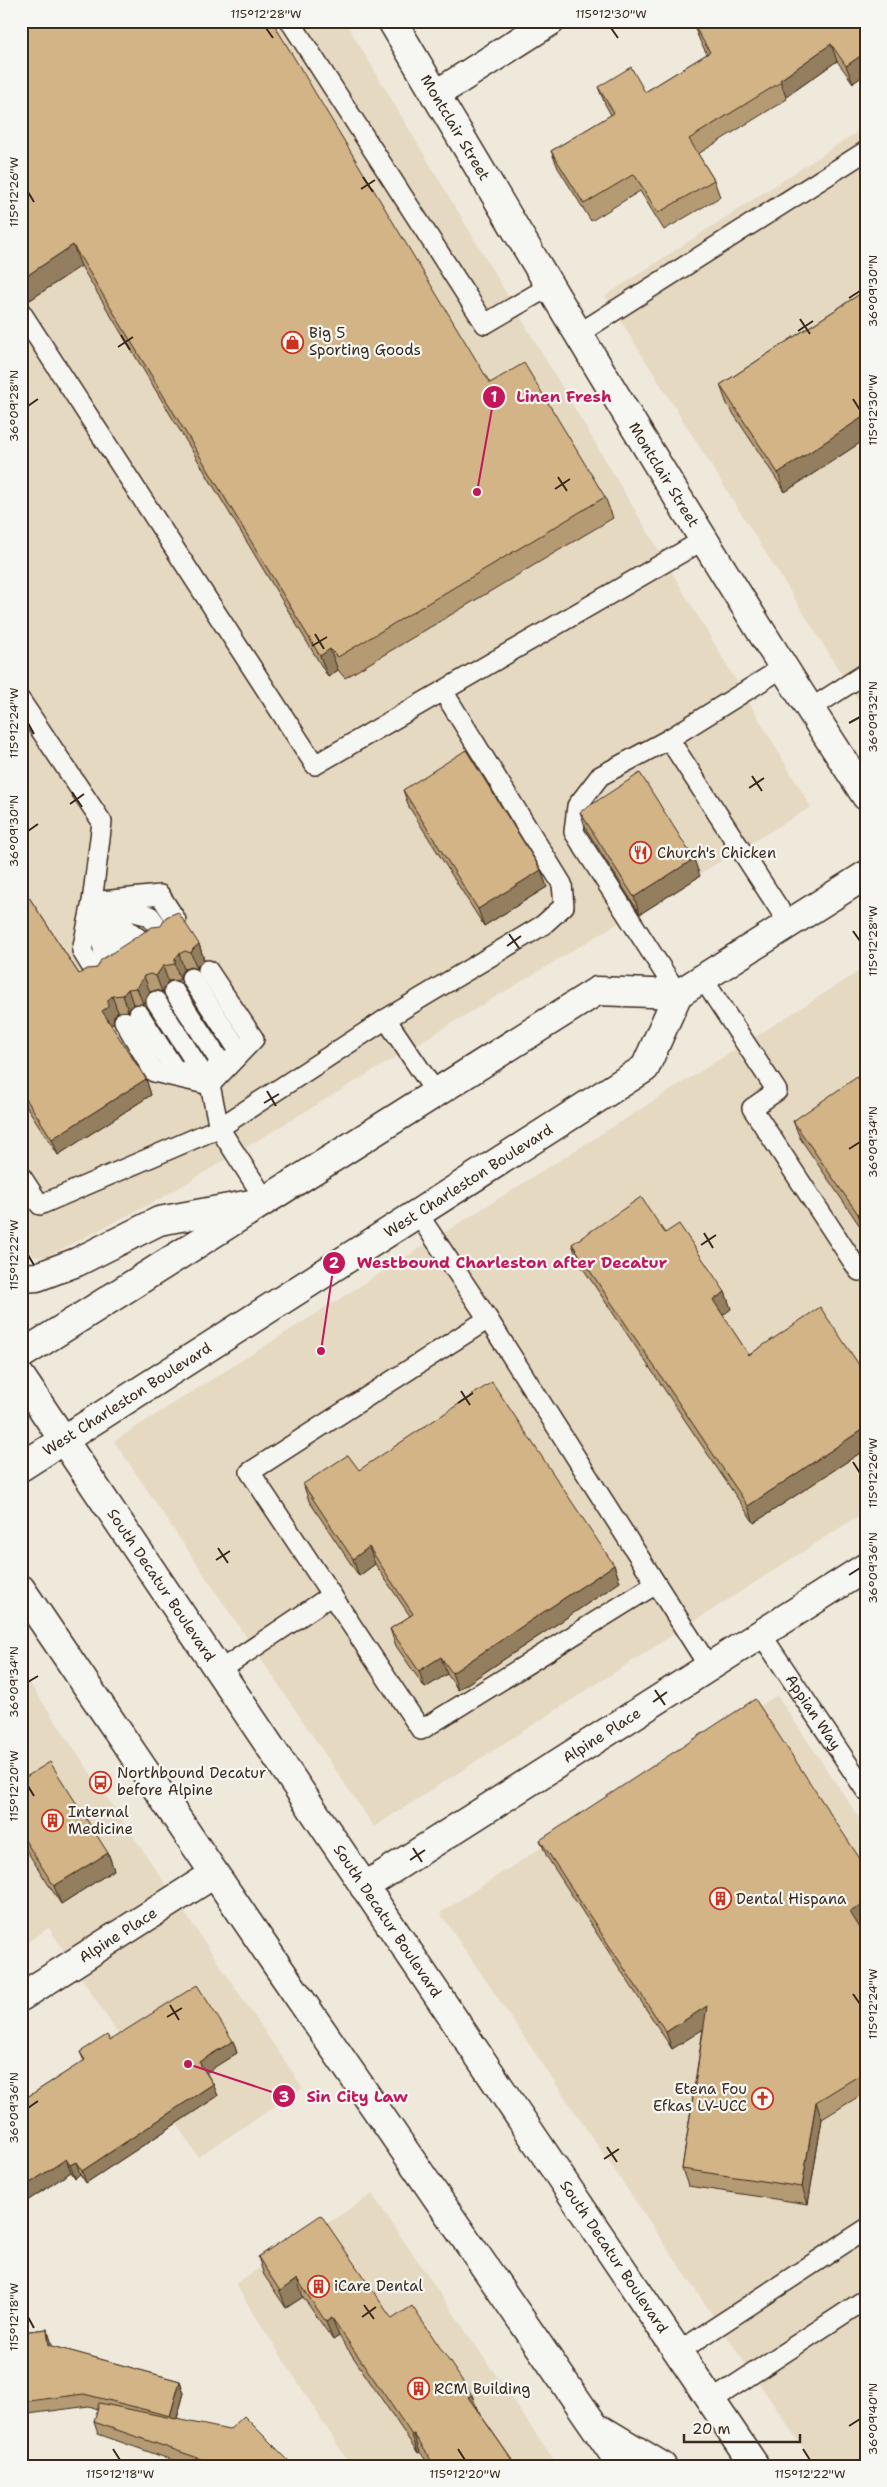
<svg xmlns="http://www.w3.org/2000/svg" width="887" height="2487" viewBox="0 0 887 2487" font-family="'Shantell Sans',sans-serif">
	<rect width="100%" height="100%" fill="#efe9dc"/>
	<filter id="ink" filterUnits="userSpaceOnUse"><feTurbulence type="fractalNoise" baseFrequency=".02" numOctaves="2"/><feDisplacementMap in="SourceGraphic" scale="10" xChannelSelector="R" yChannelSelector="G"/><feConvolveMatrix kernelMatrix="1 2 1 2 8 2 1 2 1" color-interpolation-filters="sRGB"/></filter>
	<g filter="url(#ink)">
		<path fill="#e6d9c2" d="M21,21h324l466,786 -649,391 -116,59 -25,-1z
			M866,126v587l-261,-417z
			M866,967v544l-492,316 -260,-386z
			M21,1670l282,418 -105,69 -149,-229 -28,18z
			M777,1695l89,133v638h-51l-375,-553z
			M372,2194l186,272h-207l-116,-182z"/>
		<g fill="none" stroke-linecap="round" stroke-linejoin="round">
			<defs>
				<g id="service">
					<path d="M290,21l195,303 65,-38"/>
					<path d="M21,312l294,453 390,-226"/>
					<path d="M578,334l288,-183"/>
					<path d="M784,667l-115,72 120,185"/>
					<path d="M21,701l81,121 -10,80 -10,49 14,23"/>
					<path d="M810,709l56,-36"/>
					<path d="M669,739l-69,37 -23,30 -3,26 104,162"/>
					<path d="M92,902l68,-7 16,25"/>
					<path d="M106,905l44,11 11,16"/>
					<path d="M97,906l45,35"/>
					<path d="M94,908l12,54"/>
					<path d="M100,914l24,38"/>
					<path d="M208,970l46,69 -44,46"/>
					<path d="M191,978l48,73 -11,12"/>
					<path d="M703,979l74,112 -25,17 107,163 7,-5"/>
					<path d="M174,991l45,69 -7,20"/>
					<path d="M156,1001l54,84 9,43 47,73"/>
					<path d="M139,1014l35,54 17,8"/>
					<path d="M386,1019l50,74"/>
					<path d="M124,1021l30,51 56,13"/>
					<path d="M21,1176l19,29 179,-77 167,-109 157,-94 21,-19 -2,-22 -119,-193"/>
					<path d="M418,1214l70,105"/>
					<path d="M656,1584l-235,146 -171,-258 238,-153 221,348"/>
					<path id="s1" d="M761,1634l105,157"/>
					<path d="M219,1671l113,-76"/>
					<path d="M678,2352l188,-123"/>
					<path d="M711,2401l155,-102"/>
				</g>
				<g id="minor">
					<path id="s2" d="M392,21c154,260 309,521 474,775"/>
					<path d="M435,95l116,-74"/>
					<path id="s3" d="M364,1887l502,-320"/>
					<path id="s4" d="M21,1997l193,-123"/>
				</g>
				<g id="primary">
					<path d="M21,1278l16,-1 40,-15 82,-41 92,-17"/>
					<path d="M21,1355l576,-364 81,3 188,-119"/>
					<path id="s5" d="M21,1377l734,1089"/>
					<path id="s6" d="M21,1467l624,-399 33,-74"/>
					<path d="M21,1589l255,375 346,502"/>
					<path d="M602,2430l60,36"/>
				</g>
			</defs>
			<use href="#service" stroke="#3b2a1e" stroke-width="22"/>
			<use href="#minor" stroke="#3b2a1e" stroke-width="31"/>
			<use href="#primary" stroke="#3b2a1e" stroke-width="31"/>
			<use href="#service" stroke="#f6f6f2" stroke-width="19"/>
			<use href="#minor" stroke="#f6f6f2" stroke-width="28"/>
			<use href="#primary" stroke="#f6f6f2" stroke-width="28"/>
		</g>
		<path fill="#b59b73" stroke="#3b2a1e" d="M21,21l469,362 115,114 8,21 -268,160 -7,-8 -10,7 -247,-411 -51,34 -9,-14z
			M866,21v53l-13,9 -16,-22 -51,36 1,2 -89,55 16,26 6,17 -56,33 -24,-39 -49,30 -33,-53 -7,-17 60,-36 -6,-11 -7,-17 47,5 62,-38 -7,-13 -7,-17z
			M866,290v149l-81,53 -58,-88 -7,-19z
			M862,534l4,1v11z
			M403,790l138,80 6,17 -63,39 -75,-119z
			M580,812l120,64 -60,38 -54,-85z
			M21,885l58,89 18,-6 102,-24 5,16 -6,5 -1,4 -6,-2 -7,2 -3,4 -1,7 -12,1 -6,11 -6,-2 -6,2 -7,12h-10l-5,7 -10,1 -4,4 -1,7 -3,2 36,54 5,16 -93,60 -37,-57z
			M866,1089v141l-2,2 -64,-94 -7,-17z
			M665,1233l60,59 6,17 -9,6 27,40 117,20v74l-112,74 -176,-262 -6,-17z
			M359,1470l255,95 6,17 -162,108 -11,-16 -22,14 -29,-42 -6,-17 20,-13 -35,-52 -16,12 -50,-75 -6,-17z
			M21,1780l87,73 6,17 -53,34 -40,-62z
			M540,1840l319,87 7,11v154l-44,27 -14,85 -120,-18 -6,-17 21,-140 -31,20 -125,-192z
			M110,2040l123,1 4,12 -31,19 7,12 5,12 -132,87 -6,-9 -5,4 -4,-6 -50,33v-104l63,-40 -4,-9z
			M258,2257l134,62 80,76 6,16 38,55h-86l-10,-14 -2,1 -79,-117 -6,4 -30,-43 -17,11 -22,-33z
			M47,2329l4,12 1,5 128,35 4,12 -7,26 117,47h-105l-91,-32 -4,-12 4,-13 -9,-3 -68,9v-83z"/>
		<path fill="#937e5e" stroke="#3b2a1e" d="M866,28v12l-4,-10z
			M831,44l6,17 -51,36 -6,-17z
			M866,52v22l-13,9 -7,-17z
			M73,245l8,21 -51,34 -8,-21z
			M866,415v24l-81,53 -7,-19z
			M330,649l8,21 -10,7 -8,-21z
			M694,859l6,17 -60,38 -6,-17z
			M541,870l6,17 -63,39 -6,-17z
			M199,944l5,16 -6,5 -1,4 -6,-16 2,-4z
			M179,954l5,15 -3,4 -1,7 -5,-16v-6z
			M163,966l5,15 -6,11 -6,-16z
			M144,976l6,16 -7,12 -6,-16z
			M128,989l5,15 -5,7 -5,-16z
			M112,996l6,16 -4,4 -1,7 -6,4 -5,-16 6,-11z
			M146,1079l5,16 -93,60 -6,-16z
			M866,1209v21l-2,2 -6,-18z
			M725,1292l6,17 -12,9 -6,-18z
			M866,1427v22l-112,74 -6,-17z
			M369,1547l6,17 -16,12 -6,-17z
			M614,1565l6,17 -162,108 -6,-17z
			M441,1657l6,17 -22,14 -6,-17z
			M108,1853l6,17 -53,34 -7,-18z
			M866,1902v21l-10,6 -6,-17z
			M707,2006l6,17 -41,26 -6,-17z
			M233,2041l4,12 -33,21 -5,-12z
			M213,2084l5,12 -132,87 -4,-12z
			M816,2102l6,17 -14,85 -6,-17z
			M66,2159l5,13 -50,33v-16z
			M76,2162l4,12 -5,4 -5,-13z
			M297,2279l6,18 -17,11 -6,-17z
			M332,2318l7,18 -6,4 -7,-18z
			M47,2329l4,12 2,16 -4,-12z
			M180,2381l4,12 -10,35 -4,-12z
			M472,2395l6,18 -10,-16z
			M414,2434l6,18 -2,1 -6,-18z"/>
		<path fill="#d2b486" stroke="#3b2a1e" d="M21,21h251l218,362 34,-20 81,134 -267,160 -8,-8 -10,7 -247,-411 -51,34 -1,-2z
			M698,21h168v7l-4,2 4,5v17l-20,14 -15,-22 -51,36 1,2 -92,57 25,41 -56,33 -24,-39 -50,30 -33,-53 63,-38 -16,-26 33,-20 14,25 65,-40 -17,-28z
			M866,290v125l-88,58 -58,-88z
			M866,505v30l-4,-1z
			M466,750l75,120 -63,39 -75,-119z
			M640,773l54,86 -60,38 -54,-85z
			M21,885l58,89 8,-5 10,-1 4,-8 51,-33 9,-1 5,-9 12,-5 21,32 -6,5 -2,4 -6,-2 -6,3 -4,4v6l-12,2 -7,10 -6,-2 -6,2 -7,12 -9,1 -5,6 -11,1 -4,4v7l-6,4 44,68 -94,60 -31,-48z
			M857,1077l9,12v120l-8,5 -65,-93z
			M641,1197l24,36 14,-9 46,68 -12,8 36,55 71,-48 46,68v52l-118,79 -176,-262z
			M492,1382l122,183 -162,108 -11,-16 -22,14 -29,-42 23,-15 -44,-67 -16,12 -50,-75 45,-29 11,15z
			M755,1699l111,169v34l-16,10 16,26v146l-6,-9 -44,27 -14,85 -120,-18 25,-163 -41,26 -126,-192z
			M50,1762l58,91 -54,33 -33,-52v-54z
			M197,1985l36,56 -34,21 14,22 -131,87 -6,-9 -6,3 -4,-6 -45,30v-88l64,-41 -5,-8 27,-17 3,5z
			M321,2215l71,104 20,-13 60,89 -4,2 48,69h-81l-21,-32 -2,1 -80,-117 -6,4 -29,-43 -17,12 -22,-34z
			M47,2329l2,16 131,36 -10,35 -86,-22 -63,8v-70z
			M99,2403l130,27 15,-14 50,50h-100l7,-7 -107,-37z"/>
	</g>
	<path fill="none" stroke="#3b2a1e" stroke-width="2" d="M266,28l7,10M611,28l7,10M363,177l10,15M361,189l14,-9M28,192l6,10M849,298l11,-7M800,319l10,15M798,331l15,-10M121,335l9,15M118,347l15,-10M853,399l7,11M28,406l10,-7M558,477l9,14M555,489l15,-10M315,634l9,15M312,646l15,-9M28,723l6,11M849,723l11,-6M752,776l10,15M749,788l15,-10M72,792l10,15M70,804l14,-10M28,831l10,-7M853,931l7,10M509,934l10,14M507,946l14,-10M267,1091l9,15M264,1103l15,-9M849,1149l11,-7M704,1233l9,15M701,1245l15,-10M28,1255l6,10M461,1391l9,14M458,1403l15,-10M853,1462l7,11M218,1548l10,15M216,1560l14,-9M849,1575l11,-7M28,1682l10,-6M655,1690l10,15M653,1702l14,-10M28,1786l6,10M413,1848l9,14M410,1860l15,-10M853,1994l7,10M170,2005l9,15M167,2017l15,-9M28,2108l10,-7M607,2147l10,15M604,2159l15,-10M364,2305l10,14M28,2317l6,11M362,2317l14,-10M849,2426l11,-7M113,2449l7,11M458,2449l7,11M803,2449l7,11"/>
	<defs>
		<symbol id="shop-ring" viewBox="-11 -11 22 22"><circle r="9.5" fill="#f6f6f2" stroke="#c8321e" stroke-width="1.5"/><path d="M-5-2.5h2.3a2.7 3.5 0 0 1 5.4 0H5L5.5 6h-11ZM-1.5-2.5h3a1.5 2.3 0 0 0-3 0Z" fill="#c8321e"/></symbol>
		<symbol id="restaurant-ring" viewBox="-11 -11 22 22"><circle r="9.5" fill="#f6f6f2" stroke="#c8321e" stroke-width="1.5"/><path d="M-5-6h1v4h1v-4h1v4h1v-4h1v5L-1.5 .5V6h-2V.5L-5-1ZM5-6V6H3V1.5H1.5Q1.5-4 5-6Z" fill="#c8321e"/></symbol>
		<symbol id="bus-ring" viewBox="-11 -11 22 22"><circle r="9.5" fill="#f6f6f2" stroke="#c8321e" stroke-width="1.5"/><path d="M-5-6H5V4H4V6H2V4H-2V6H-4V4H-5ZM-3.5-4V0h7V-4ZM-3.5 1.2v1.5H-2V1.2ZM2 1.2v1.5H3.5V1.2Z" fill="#c8321e"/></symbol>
		<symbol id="building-ring" viewBox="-11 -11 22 22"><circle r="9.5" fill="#f6f6f2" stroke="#c8321e" stroke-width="1.5"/><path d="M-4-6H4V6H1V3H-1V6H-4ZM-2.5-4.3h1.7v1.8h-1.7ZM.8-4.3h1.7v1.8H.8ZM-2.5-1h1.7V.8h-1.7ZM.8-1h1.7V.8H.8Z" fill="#c8321e"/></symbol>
		<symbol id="church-ring" viewBox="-11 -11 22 22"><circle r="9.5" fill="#f6f6f2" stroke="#c8321e" stroke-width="1.5"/><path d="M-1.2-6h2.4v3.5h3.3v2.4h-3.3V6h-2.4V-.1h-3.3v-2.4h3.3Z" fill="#c8321e"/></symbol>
	</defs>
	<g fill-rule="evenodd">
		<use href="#shop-ring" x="280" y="330" width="25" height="25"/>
		<use href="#restaurant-ring" x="628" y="840" width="25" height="25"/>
		<use href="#bus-ring" x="88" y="1770" width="25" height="25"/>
		<use href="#building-ring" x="40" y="1808" width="25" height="25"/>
		<use href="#building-ring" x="708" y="1886" width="25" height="25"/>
		<use href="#church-ring" x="750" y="2086" width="25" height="25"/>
		<use href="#building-ring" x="306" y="2274" width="25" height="25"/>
		<use href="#building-ring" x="406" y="2376" width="25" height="25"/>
	</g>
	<g text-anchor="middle" stroke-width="4.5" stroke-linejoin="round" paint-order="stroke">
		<g font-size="15" fill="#3b2a1e" stroke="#f6f6f2">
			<text dy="5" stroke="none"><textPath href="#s2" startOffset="124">Montclair Street</textPath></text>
			<text dy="5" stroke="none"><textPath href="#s2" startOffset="529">Montclair Street</textPath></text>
			<text dy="5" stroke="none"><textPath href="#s6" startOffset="531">West Charleston Boulevard</textPath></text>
			<text dy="5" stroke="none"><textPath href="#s6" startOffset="126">West Charleston Boulevard</textPath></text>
			<text dy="5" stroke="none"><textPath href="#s5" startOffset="251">South Decatur Boulevard</textPath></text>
			<text dy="5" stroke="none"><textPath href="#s1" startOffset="94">Appian Way</textPath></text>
			<text dy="5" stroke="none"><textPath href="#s3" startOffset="282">Alpine Place</textPath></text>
			<text dy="5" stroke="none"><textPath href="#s5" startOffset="656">South Decatur Boulevard</textPath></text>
			<text dy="5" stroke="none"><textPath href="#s4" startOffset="115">Alpine Place</textPath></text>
			<text dy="5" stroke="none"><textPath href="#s5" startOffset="1061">South Decatur Boulevard</textPath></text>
		</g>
		<g font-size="15" fill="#3b2a1e" stroke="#f6f6f2" text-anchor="start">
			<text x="309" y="338">Big 5<tspan x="309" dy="17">Sporting Goods</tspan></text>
			<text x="657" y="858">Church's Chicken</text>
			<text x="117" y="1778">Northbound Decatur<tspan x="117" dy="17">before Alpine</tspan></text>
			<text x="68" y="1817">Internal<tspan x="68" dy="17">Medicine</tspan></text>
			<text x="736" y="1904">Dental Hispana</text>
			<text x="747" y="2094" text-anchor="end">Etena Fou<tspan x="747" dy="17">Efkas LV-UCC</tspan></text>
			<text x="334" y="2291">iCare Dental</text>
			<text x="434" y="2394">RCM Building</text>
		</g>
	</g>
	<path fill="none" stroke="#c2185b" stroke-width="2" d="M477 492L494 397M321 1351L334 1263M188 2064L284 2096"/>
	<g fill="#c2185b" stroke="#f6f6f2" stroke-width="2">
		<circle cx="477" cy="492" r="5"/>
		<circle cx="321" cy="1351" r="5"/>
		<circle cx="188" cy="2064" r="5"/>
		<circle cx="494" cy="397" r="12"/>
		<circle cx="334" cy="1263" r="12"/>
		<circle cx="284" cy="2096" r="12"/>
	</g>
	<g font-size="15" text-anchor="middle" font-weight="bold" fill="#fff">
		<text x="494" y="402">1</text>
		<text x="334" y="1268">2</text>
		<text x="284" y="2102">3</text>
	</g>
	<g font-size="16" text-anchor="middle" font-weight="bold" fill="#c2185b" stroke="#f6f6f2" stroke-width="4.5" stroke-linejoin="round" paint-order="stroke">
		<text x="564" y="402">Linen Fresh</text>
		<text x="512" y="1268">Westbound Charleston after Decatur</text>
		<text x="357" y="2102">Sin City Law</text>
	</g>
	<rect width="887" height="2487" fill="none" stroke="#f6f6f2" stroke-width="55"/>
	<path d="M684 2434v8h116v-8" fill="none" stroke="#3b2a1e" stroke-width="2.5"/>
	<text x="692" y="2434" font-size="15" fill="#3b2a1e" stroke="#f6f6f2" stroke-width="4" paint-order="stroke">20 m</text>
	<rect x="28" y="28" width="832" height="2432" fill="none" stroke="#3b2a1e" stroke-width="2"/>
	<g font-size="12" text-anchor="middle" fill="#3b2a1e">
		<text x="266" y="18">115°12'28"W</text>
		<text x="611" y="18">115°12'30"W</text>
		<text transform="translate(14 192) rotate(-90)" y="4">115°12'26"W</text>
		<text transform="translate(873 291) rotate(-90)" y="4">36°09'30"N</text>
		<text transform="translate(14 406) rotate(-90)" y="4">36°09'28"N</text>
		<text transform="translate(873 410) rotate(-90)" y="4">115°12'30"W</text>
		<text transform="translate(873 717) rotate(-90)" y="4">36°09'32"N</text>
		<text transform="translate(14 723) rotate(-90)" y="4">115°12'24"W</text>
		<text transform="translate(14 831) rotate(-90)" y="4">36°09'30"N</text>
		<text transform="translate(873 941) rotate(-90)" y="4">115°12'28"W</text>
		<text transform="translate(873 1142) rotate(-90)" y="4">36°09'34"N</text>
		<text transform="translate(14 1255) rotate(-90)" y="4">115°12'22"W</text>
		<text transform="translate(873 1473) rotate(-90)" y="4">115°12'26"W</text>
		<text transform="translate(873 1568) rotate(-90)" y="4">36°09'36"N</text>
		<text transform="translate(14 1682) rotate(-90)" y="4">36°09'34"N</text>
		<text transform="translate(14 1786) rotate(-90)" y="4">115°12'20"W</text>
		<text transform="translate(873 2004) rotate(-90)" y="4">115°12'24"W</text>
		<text transform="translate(14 2108) rotate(-90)" y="4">36°09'36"N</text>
		<text transform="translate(14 2317) rotate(-90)" y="4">115°12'18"W</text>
		<text transform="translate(873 2419) rotate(-90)" y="4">36°09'40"N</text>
		<text x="120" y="2478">115°12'18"W</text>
		<text x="465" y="2478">115°12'20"W</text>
		<text x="810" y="2478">115°12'22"W</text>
	</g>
</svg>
